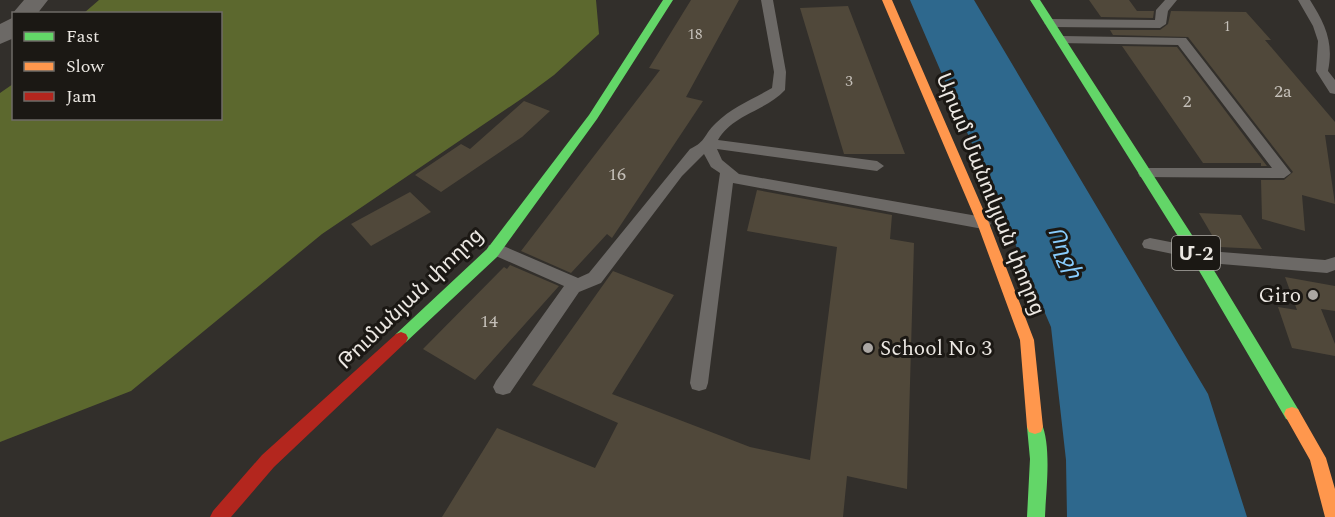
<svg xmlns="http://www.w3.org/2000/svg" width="1335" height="517" viewBox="0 0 1335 517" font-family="Spectral,'Noto Sans Armenian',serif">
	<rect width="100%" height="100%" fill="#322f2b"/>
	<path fill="#5c682e" d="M99,0h497l3,34 -45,41 -27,20 -205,139 -191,157 -131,51v-349l13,-9 1,34h206v-104l-136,-1z"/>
	<path fill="#2e688d" d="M910,0h64l234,394 39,123h-180l-1,-57 -15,-133z"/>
	<path fill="#50483a" d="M691,0h48l-53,97 17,4 -91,137 -5,-4 -36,39 -50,-22 139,-181 -11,-2z
		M1089,0h40l8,11h17l-1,7 -52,-1z
		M848,6l57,148h-61l-44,-146z
		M1171,11l75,1 25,28h-6l70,82v13h-10l10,69 -33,-9 3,36 -43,-12 -1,-39h23l9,-8 -105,-135 -75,-2 -3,-5h50l8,-6z
		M1122,46l55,1 90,119h-6v-3h-58z
		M524,101l26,10 -28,26 -81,55 -26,-17 46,-31 9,5z
		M757,190l135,25 -2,24 24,4 -7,246 -60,-13 -4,41h-401l55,-89 98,40 23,-45 -86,-38 81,-114 61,24 -62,99 138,53 60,13 27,-213 -90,-16z
		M410,192l21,20 -60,34 -20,-22z
		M1199,213l42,2 21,34 -43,-2z
		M510,265l49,21 -84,94 -52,-31 81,-82 3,2z
		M1285,277l50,9v25l-14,-2 14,35v12l-43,-8 -14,-41 19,3z"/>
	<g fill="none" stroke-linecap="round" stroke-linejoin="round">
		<path fill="#6c6966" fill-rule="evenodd" d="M761,0h12l13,72 -1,18c-19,21 -52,24 -67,50l159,21 7,5 -7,5 -160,-22 5,11 17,14 244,43 8,6 -2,4 -6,2 -250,-46 -25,200 -2,6 -7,2 -7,-2 -2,-6 30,-210 -9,-6 -7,-13 -22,22 -81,107 -22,9 -69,101 -7,2 -7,-2 -3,-6 3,-6 68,-95 -75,-33 -2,-4 2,-4h12l77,33 11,-5 101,-124c17,-8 13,-14 26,-26 15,-15 37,-24 56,-35l2,-16z
			M1165,0h12l-9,11 -2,13 -6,4 -110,-1 -6,-4 6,-4 105,1 1,-10z
			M1298,0h12c15,24 24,42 18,71l7,9v14l-5,-1 -14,-22 2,-30 -5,-15z
			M1062,36l124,2 105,135 -7,5 -144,-1 -2,-4 7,-5h127l-94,-123 -120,-2v-6z
			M1150,238l71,14 104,8 10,-3v13l-8,3 -106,-9 -77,-16 -2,-4 2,-4z"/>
		<path fill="#6c6966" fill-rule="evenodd" d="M24,0h24l-11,14h-23v2l-2,-2z
			M14,17v21l-14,6v-20z"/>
		<path fill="#63d668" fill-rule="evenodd" d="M663,0h10l-76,119 -100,138 -91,85 -5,2 -5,-2 -2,-4 2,-4 91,-85 102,-134z
			M1030,0h10l161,249 97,160 2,5 -2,5 -6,2 -6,-2 -95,-162z
			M1035,420l6,2c11,24 5,68 4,95h-18l3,-58 -3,-32 2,-5z"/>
		<path fill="#ff974d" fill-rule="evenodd" d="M882,0h10l97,223 45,117 9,87 -2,5 -6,2 -6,-2 -2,-5 -7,-87 -43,-117z
			M1292,407l6,2 28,49 9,31v28h-10l-15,-57 -26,-46 2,-5z"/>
		<path fill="#b3261e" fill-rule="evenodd" d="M401,332l5,2 2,4 -2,4 -132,125 -43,50h-21l3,-6 49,-56 134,-121z"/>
	</g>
	<g fill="#aba7a3" stroke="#1b1814" stroke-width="2">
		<circle cx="1313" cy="295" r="6"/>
		<circle cx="868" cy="348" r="6"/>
	</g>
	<g text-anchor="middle" stroke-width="6" stroke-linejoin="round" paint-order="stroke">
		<g font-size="15" fill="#c5c0b9">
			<text x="1227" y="31">1</text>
			<text x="695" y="39">18</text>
			<text x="849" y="86">3</text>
		</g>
		<g font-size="18" fill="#c5c0b9">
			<text x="1283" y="97">2a</text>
			<text x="1187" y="107">2</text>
			<text x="617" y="180">16</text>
			<text x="489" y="327">14</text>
		</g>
		<rect fill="#1b1814" stroke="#adaaa5" stroke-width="1.5" x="1172" y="236" width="48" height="34" rx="4.5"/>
		<g font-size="20" font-weight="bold" fill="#ece8e3">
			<text x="1196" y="260">Մ-2</text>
		</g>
		<g font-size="21" fill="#ece8e3" stroke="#1b1814">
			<text transform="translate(991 194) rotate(68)" y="7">Արամ Մանուկյան փողոց</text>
			<text transform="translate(410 298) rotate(-44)" y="7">Թումանյան փողոց</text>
		</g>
		<g font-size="21" fill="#ece8e3" stroke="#1b1814" text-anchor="end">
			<text x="1301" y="302">Giro</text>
			<text x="880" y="355" text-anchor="start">School No 3</text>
		</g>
		<g font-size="22" font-style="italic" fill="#89cdfe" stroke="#1b1814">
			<text transform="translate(1066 252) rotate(66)" y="8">Ողջի</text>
		</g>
	</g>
	<rect x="12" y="12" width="210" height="108" fill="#1b1814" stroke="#6f6b67" stroke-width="1.5"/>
	<rect x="24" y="32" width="30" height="9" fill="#63d668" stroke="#6f6b67" stroke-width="1.5"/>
	<text x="66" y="42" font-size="18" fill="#ece8e3">Fast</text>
	<rect x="24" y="62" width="30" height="9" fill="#ff974d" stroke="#6f6b67" stroke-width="1.5"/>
	<text x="66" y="72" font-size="18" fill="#ece8e3">Slow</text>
	<rect x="24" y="92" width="30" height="9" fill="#b3261e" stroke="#6f6b67" stroke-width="1.5"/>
	<text x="66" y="102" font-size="18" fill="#ece8e3">Jam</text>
</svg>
